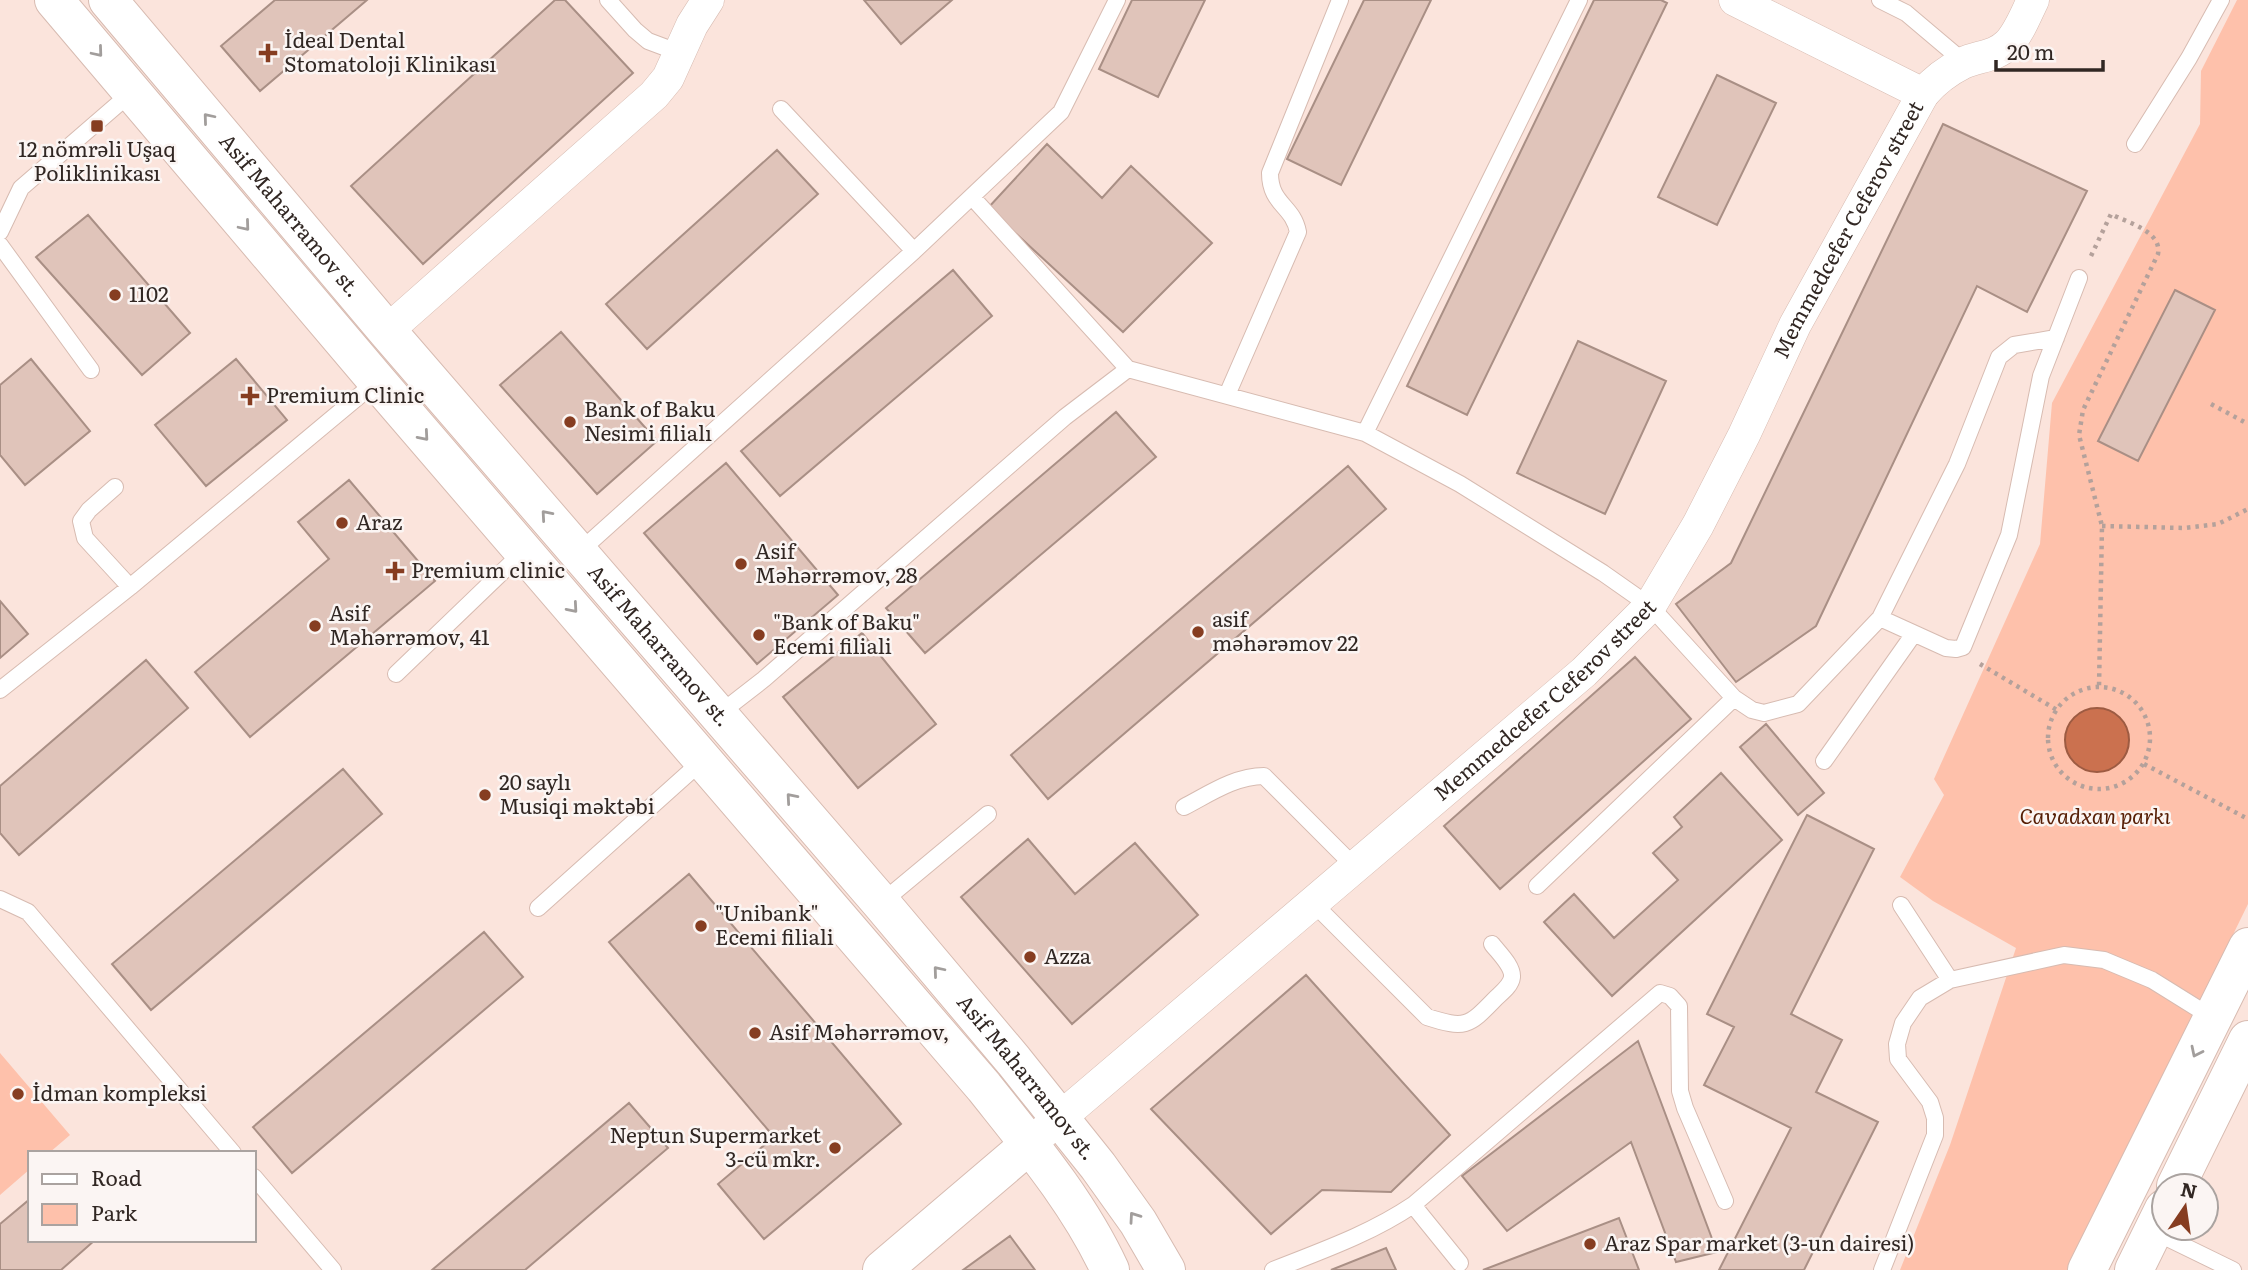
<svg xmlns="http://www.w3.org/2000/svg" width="2248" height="1270" viewBox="0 0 2248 1270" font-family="Literata,serif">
	<rect width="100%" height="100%" fill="#fbe4dc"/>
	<path fill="#fec1ab" d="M2237,0h11v904l-179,366h-169l50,-125 66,-197 -83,-47 -33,-24 44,-82 -10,-16 106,-235 12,-141 148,-279 1,-53z
		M0,1053l70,82 -21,18h-19v16l-30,26z"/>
	<path fill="#cb714f" stroke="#9d5b42" stroke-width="2" d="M2065 740a32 32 0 1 1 64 0a32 32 0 1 1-64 0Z"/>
	<path fill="#e0c4ba" stroke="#a98f85" stroke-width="2" d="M275,0h92l-107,91 -39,-45z
		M555,0h10l68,73 -210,191 -72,-78z
		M864,0h88l-51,44z
		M1132,0h73l-47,97 -59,-28z
		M1364,0h67l-90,185 -54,-26z
		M1594,0h67l6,3 -200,412 -60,-29z
		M1717,75l59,28 -59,122 -59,-28z
		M1943,124l144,67 -60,121 -50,-26 -161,340 -80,56 -60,-78 55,-41z
		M1047,144l55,54 29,-32 81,77 -89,89 -135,-124z
		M777,150l41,44 -171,155 -41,-45z
		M88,215l102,118 -48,42 -106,-118z
		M953,270l39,46 -212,180 -39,-45z
		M2175,290l40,20 -77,151 -40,-20z
		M561,332l96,109 -60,53 -97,-109z
		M1578,341l88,40 -61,133 -88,-41z
		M31,359l59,72 -65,54 -25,-30v-70z
		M236,359l51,61 -81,66 -51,-61z
		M1116,412l40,45 -231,196 -39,-45z
		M726,463l112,132 -81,69 -113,-131z
		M1348,466l38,43 -338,290 -37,-44z
		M349,480l86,101 -185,156 -55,-65 134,-113 -31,-37z
		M0,601l28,33 -28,24z
		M862,633l74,91 -78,64 -75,-91z
		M1635,657l56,62 -191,170 -56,-63z
		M146,660l42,48 -169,147 -19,-22v-47z
		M1766,724l58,69 -26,22 -58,-68z
		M343,769l39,45 -231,196 -39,-46z
		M1721,773l61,67 -170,156 -68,-74 30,-28 40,44 64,-58 -25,-27 29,-26 -8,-10z
		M1807,815l67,34 -83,165 51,26 -26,52 62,30 -74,148h-85l72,-142 -87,-43 30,-58 -27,-13z
		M1028,839l47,55 60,-51 63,72 -126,109 -111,-127z
		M689,874l212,250 -137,115 -46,-55 56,-47 -165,-195z
		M484,932l39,45 -231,196 -39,-46z
		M1306,975l144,160 -59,57 -69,-2 -51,44 -120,-125z
		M1638,1041l79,211 -41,10 -45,-120 -124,89 -45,-55z
		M629,1103l39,45 -143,122h-93z
		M30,1199v41h65l-34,30h-61v-46z
		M1619,1218l20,52h-156z
		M1010,1236l25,34h-72z
		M1386,1248l10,22h-65z"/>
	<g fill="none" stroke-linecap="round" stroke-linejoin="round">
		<defs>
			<path id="service" d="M608,0l27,30 13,11 32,12
				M1880,0l26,13 58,49
				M781,109l133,142
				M2135,144l54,-86 32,-58
				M972,197l156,172 237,64 95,51 143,89 47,33 84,92 18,12 12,3 34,-9 82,-86 77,-154 42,-107 15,-12 42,-7
				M0,232l21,-44 111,-96
				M0,245l91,125
				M1227,395l71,-163c-5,-27 -28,-27 -28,-59l70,-173
				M1365,433l214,-433
				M115,487l-26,23 -8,11 4,17 45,49
				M579,552l335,-301 147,-139 56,-112
				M1880,618l66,30 10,1 7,-2 46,-112 32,-159 38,-98
				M396,674l128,-123
				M0,690l130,-103 247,-206
				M719,714l45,-35 301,-262 63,-48
				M1824,761l89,-126
				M1184,807c25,-13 51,-31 80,-31l91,91
				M1537,886l197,-188
				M0,899l28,13 205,241
				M881,903l107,-89
				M1313,903l114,114c38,12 41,10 68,-18 6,-6 16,-13 17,-22 1,-11 -14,-25 -20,-33
				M1901,905l49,75
				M538,908l165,-148
				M254,1177l79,93
				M1413,1205l47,58
				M2153,1231l80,39
				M1273,1270c48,-19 97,-36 140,-65l247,-212 10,3 9,10 1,85 5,17 40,93
				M1882,1270l53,-135v-17l-5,-16 -32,-43 -1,-15 6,-21 17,-25 30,-18 114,-25 40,5 48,20 61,38"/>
			<g id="minor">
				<path d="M1735,0l188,94"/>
				<path d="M387,331l267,-236 14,-17 24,-53 16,-25"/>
				<path id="s1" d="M1041,1134l543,-462 66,-66 48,-81 46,-90 51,-110 128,-231c11,-13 24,-23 40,-31 15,-7 32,-6 45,-19 11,-11 18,-30 25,-44"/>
			</g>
			<path id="tertiary" d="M2176,1186l72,-146
				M882,1270l148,-126
				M2087,1270l161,-323
				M2134,1270l30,-61"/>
			<g id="secondary">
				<path d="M54,0l323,381 607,706c46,58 95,116 126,183"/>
				<path id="s2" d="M108,0l279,331 494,572 133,158 84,105 40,56 28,48"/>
			</g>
		</defs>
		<use href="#service" stroke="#d7bbb1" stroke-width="18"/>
		<use href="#minor" stroke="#d7bbb1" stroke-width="33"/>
		<use href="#tertiary" stroke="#d7bbb1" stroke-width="40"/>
		<use href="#secondary" stroke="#d7bbb1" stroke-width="40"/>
		<path stroke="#b4a19b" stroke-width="4.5" stroke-dasharray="3.5 5" stroke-linecap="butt" d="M2091,256l20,-42c17,9 51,17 47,40l-75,156 -4,25 23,91 -3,161
			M2211,404l37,20
			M2102,526l83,2 33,-4 30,-15
			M1980,664l77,46
			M2048 738a51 51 0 1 1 102 0a51 51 0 1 1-102 0Z
			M2144,764l104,55"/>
		<use href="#service" stroke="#fff" stroke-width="16"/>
		<use href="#minor" stroke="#fff" stroke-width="32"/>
		<use href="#tertiary" stroke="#fff" stroke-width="38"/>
		<use href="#secondary" stroke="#fff" stroke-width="38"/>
	</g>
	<defs><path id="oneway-chevron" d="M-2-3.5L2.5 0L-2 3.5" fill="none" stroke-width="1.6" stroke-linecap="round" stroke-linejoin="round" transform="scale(1.75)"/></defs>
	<g stroke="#a29e9c">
		<use href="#oneway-chevron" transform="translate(98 52) rotate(50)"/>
		<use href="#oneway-chevron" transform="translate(208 118) rotate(-130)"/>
		<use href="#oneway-chevron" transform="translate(245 226) rotate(50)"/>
		<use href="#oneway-chevron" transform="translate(424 436) rotate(49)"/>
		<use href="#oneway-chevron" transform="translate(546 515) rotate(-131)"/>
		<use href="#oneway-chevron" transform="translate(573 608) rotate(49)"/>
		<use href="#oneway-chevron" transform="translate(791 798) rotate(-131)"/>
		<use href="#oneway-chevron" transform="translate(938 971) rotate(-130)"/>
		<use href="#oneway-chevron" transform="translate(2196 1052) rotate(116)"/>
		<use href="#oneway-chevron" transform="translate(1134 1217) rotate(-125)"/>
	</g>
	<g fill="#863d21" stroke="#fbf5f3" stroke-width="2.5">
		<path d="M264.5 42.5h7v7h7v7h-7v7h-7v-7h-7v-7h7z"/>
		<rect x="90" y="119" width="14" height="14" rx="3.5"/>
		<circle cx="115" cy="295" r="7"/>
		<path d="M246.5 385.5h7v7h7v7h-7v7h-7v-7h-7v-7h7z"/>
		<circle cx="570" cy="422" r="7"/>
		<circle cx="342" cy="523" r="7"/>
		<circle cx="741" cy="564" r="7"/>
		<path d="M391.5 560.5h7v7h7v7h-7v7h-7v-7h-7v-7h7z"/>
		<circle cx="315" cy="626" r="7"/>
		<circle cx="1198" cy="632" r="7"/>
		<circle cx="759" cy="635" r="7"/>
		<circle cx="485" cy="795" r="7"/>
		<circle cx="701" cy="926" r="7"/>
		<circle cx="1030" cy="957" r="7"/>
		<circle cx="755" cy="1033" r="7"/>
		<circle cx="18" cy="1094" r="7"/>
		<circle cx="835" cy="1148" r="7"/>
		<circle cx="1590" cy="1244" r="7"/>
	</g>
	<g text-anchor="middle" stroke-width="5" stroke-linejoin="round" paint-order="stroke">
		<g font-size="21" fill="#312723" stroke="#fbf5f3" text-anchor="start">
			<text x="284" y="48">İdeal Dental<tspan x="284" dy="24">Stomatoloji Klinikası</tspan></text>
			<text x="97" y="157" text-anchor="middle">12 nömrəli Uşaq<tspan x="97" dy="24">Poliklinikası</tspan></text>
			<text x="129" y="302">1102</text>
			<text x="266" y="403">Premium Clinic</text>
			<text x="584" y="417">Bank of Baku<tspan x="584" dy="24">Nesimi filialı</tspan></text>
			<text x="356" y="530">Araz</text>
			<text x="755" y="559">Asif<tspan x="755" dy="24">Məhərrəmov, 28</tspan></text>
			<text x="411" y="578">Premium clinic</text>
			<text x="329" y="621">Asif<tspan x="329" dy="24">Məhərrəmov, 41</tspan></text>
			<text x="1212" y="627">asif<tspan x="1212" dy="24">məhərəmov 22</tspan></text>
			<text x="773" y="630">"Bank of Baku"<tspan x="773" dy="24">Ecemi filiali</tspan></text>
			<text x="499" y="790">20 saylı<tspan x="499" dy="24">Musiqi məktəbi</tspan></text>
			<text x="715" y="921">"Unibank"<tspan x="715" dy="24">Ecemi filiali</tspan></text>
			<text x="1044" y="964">Azza</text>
			<text x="769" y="1040">Asif Məhərrəmov,</text>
			<text x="32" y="1101">İdman kompleksi</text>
			<text x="821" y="1143" text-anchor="end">Neptun Supermarket<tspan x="821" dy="24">3-cü mkr.</tspan></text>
			<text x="1604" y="1251">Araz Spar market (3-un dairesi)</text>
		</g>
		<g font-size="21" fill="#312723" stroke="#fbf5f3">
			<text dy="7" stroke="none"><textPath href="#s2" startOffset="282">Asif Maharramov st.</textPath></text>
			<text dy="7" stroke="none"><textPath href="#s1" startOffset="1232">Memmedcefer Cefеrov street</textPath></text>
			<text dy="7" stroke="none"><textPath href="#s2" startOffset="849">Asif Maharramov st.</textPath></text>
			<text dy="7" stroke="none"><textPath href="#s1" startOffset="665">Memmedcefer Cefеrov street</textPath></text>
			<text dy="7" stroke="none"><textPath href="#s2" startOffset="1416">Asif Maharramov st.</textPath></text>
		</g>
		<g font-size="21" font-style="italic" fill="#561d04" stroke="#fbf5f3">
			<text x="2095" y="824">Cavadxan parkı</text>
		</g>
	</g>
	<rect x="28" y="1151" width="228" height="91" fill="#fbf5f3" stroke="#aaa3a0" stroke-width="2"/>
	<rect x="42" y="1174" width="35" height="10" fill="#ffffff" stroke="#aaa3a0" stroke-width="2"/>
	<text x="91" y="1186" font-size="21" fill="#312723">Road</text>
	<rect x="42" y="1204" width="35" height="21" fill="#fec1ab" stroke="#aaa3a0" stroke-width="2"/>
	<text x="91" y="1221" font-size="21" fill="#312723">Park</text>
	<g transform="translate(2185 1207) rotate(13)"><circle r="33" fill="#fbf5f3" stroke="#aaa3a0" stroke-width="2"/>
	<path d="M0-5L12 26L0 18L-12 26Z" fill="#863d21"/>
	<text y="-10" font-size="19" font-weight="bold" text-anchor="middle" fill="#312723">N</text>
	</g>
	<path d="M1996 60v10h107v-10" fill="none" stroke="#312723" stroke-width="3.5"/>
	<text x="2007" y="60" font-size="21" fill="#312723" stroke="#fbf5f3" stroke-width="5" paint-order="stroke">20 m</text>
</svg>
